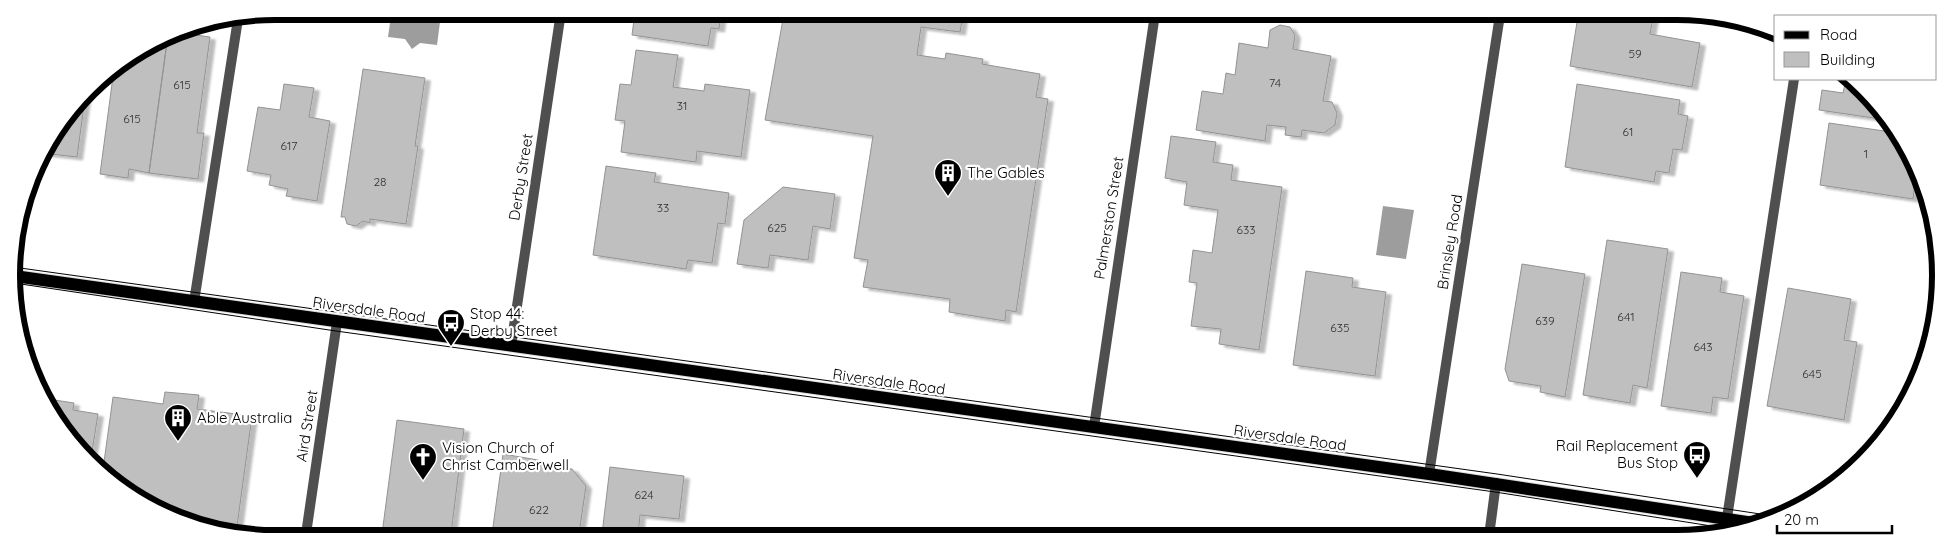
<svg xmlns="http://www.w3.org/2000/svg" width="1952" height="550" viewBox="0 0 1952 550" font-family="Quicksand,sans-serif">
	<defs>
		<filter id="shadow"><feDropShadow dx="5.5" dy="3" stdDeviation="1" flood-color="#0004"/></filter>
	</defs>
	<rect width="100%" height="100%" fill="#fff"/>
	<path fill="#9d9d9d" d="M391,16l49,6 -3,23 -17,-2 -8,6 -7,-10 -17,-2z
		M1383,206l31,4 -8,49 -30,-4z"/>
	<path fill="#bfbfbf" stroke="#939393" filter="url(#shadow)" d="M449,12h20v3z
		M635,12l86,1 -2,16 -8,-1 -3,18 -76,-11z
		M795,13l168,1 -3,18 -39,-5 -4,28 28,4 1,-6 37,6 -1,5 58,10 -4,23 12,2 -32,213 -10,-2 -1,11 -56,-9 1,-13 -87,-12 5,-27 -14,-2 19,-122 -108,-16 18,-101 11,2z
		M1578,16h63l12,2 -3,16 50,9 -8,44 -122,-21z
		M1280,25l10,2 5,8 -2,14 38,7 -8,45 9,1 5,11 -2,12 -11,8 -22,-3 -1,7 -16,-2 1,-8 -19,-2 -2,16 -69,-11 6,-39 21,3 3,-21 9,2 4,-32 29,5 2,-18z
		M174,32l36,5 -13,96h7l-6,46 -49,-6 19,-138z
		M168,35l-19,138 -20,-4 -1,9 -28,-4 14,-105z
		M636,50l42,5 -5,32 31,4 1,-7 45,6 -9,67 -44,-6 -1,11 -75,-10 4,-31 -10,-1 5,-36 11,1z
		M363,69l62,9 -10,68h3l-12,78 -36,-5v4l-7,-2 -7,5 -9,-2 -2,-7h-4z
		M1846,79h1l41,41 -69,-10 3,-20 21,3z
		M284,84l30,4 -5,29 21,4 -13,80 -31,-5 2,-7 -19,-4 2,-10 -24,-4 11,-64 22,3z
		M1577,84l103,16 -2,14 10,2 -6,34 -9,-1 -4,24 -13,-2 -2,11 -89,-15z
		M85,98l-8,59 -35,-4z
		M1829,123l69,10 18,43 -3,23 -93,-14z
		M1171,136l45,6 -3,20 20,3 -2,15 51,7 -23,163 -40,-6 2,-15 -30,-3 6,-43 -8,-1 4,-32 19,3 6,-43 -34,-5 3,-23 -22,-4z
		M606,166l50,7 -2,9 75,11 -4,31 -7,-1 -6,40 -24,-3 -2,9 -93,-14z
		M783,187l52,7 -5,35 -17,-3 -5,34 -38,-5 -2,13 -31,-4 7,-44z
		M1607,240l61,9 -21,139 -14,-3 -3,18 -47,-8z
		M1522,264l63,10 -20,123 -25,-5 1,-6 -32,-5 -4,-12z
		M1306,271l47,7 -1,9 34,5 -11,84 -82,-11z
		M1681,272l41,6 -2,14 24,4 -16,103 -15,-2 -2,16 -50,-7z
		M1788,288l63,11 -7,41 13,2 -13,78 -77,-14z
		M165,392l34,3 -2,14 55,7 -16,118h-12l-81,-31 -40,-34 10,-72 50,7z
		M48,399l26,4 -1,7 25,4 -7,44 -25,-23z
		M397,420l67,9 -13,105h-69z
		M503,454l35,6 -1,5 35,4 14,17 -7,48h-87z
		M610,467l74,9 -5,43 -39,-4 -2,20 -36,-1z
		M456,531l20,2v1h-21z"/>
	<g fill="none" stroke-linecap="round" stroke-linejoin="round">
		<defs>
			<path id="primary" d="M14,276l1415,198 331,50"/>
		</defs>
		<use href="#primary" stroke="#dbdbdb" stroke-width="14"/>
		<path stroke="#4f4f4f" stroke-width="10" d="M194,302l44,-283
			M1727,518l67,-439"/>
		<path stroke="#4f4f4f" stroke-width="10" d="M511,346l50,-334
			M1094,427l61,-413
			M1429,474l71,-459
			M306,534l31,-212
			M1489,536l7,-53"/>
		<use href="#primary" stroke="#000" stroke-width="12"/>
		<path stroke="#000" stroke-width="1" d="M13,267l1484,207 283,43
			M14,283l322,48 1159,161 242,38"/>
	</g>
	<defs>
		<symbol id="building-pin" viewBox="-11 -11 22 30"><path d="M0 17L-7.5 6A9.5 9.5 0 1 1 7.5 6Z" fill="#000" stroke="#fff"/><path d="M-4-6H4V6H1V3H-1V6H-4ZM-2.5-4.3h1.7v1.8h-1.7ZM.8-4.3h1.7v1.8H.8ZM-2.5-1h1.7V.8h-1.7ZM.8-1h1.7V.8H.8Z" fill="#fff"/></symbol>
		<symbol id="bus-pin" viewBox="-11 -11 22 30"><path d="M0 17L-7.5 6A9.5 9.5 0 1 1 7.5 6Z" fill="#000" stroke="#fff"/><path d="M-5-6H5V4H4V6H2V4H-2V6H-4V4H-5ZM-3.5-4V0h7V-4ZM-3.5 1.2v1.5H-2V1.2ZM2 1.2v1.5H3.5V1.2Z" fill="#fff"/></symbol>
		<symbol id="church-pin" viewBox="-11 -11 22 30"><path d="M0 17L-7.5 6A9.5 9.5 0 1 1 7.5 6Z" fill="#000" stroke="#fff"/><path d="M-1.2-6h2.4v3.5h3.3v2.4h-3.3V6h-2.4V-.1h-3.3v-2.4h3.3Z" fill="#fff"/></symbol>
	</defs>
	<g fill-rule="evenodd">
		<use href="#building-pin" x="932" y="157" width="32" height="43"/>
		<use href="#bus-pin" x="435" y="307" width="32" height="43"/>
		<use href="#building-pin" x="162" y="402" width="32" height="43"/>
		<use href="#bus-pin" x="1681" y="439" width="32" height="43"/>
		<use href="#church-pin" x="407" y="441" width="32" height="43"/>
	</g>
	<g text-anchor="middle" stroke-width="4.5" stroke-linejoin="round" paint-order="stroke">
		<g font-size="12" fill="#303030">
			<text x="1635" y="58">59</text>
			<text x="1275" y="87">74</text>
			<text x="182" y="89">615</text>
			<text x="682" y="110">31</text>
			<text x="132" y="123">615</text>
			<text x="1628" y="136">61</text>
			<text x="289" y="150">617</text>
			<text x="1866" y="158">1</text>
			<text x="380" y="186">28</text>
			<text x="663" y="212">33</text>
			<text x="777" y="232">625</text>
			<text x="1246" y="234">633</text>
			<text x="1626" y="321">641</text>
			<text x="1545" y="325">639</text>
			<text x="1340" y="332">635</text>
			<text x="1703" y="351">643</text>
			<text x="1812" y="378">645</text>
			<text x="644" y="499">624</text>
			<text x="539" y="514">622</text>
		</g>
		<g font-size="15" fill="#000" stroke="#fff" text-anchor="start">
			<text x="967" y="178">The Gables</text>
			<text x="470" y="319">Stop 44:<tspan x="470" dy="17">Derby Street</tspan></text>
			<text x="197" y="423">Able Australia</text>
			<text x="1678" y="451" text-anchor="end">Rail Replacement<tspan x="1678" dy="17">Bus Stop</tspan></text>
			<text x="442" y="453">Vision Church of<tspan x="442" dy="17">Christ Camberwell</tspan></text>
		</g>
		<g font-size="15" fill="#000" stroke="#fff">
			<text transform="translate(521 177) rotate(-81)" y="5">Derby Street</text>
			<text transform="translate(1109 218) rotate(-81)" y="5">Palmerston Street</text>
			<text transform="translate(1450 242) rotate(-81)" y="5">Brinsley Road</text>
			<text transform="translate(369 310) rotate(8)" y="5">Riversdale Road</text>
			<text transform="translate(889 382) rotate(8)" y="5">Riversdale Road</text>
			<text transform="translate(307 426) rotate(-81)" y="5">Aird Street</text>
			<text transform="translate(1290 438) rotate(8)" y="5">Riversdale Road</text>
		</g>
	</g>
	<path d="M0 0H1952V550H0ZM275 20H1677A255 255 0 0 1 1932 275V275A255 255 0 0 1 1677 530H275A255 255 0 0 1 20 275V275A255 255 0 0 1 275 20Z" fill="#fff" fill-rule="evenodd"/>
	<path fill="none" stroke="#000" stroke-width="6" d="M275 20H1677A255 255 0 0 1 1932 275V275A255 255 0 0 1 1677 530H275A255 255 0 0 1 20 275V275A255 255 0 0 1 275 20Z"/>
	<rect x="1774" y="15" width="162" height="65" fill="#ffffff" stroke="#999999"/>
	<rect x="1784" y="31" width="25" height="8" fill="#000000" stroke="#999999"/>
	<text x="1820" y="40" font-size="15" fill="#000000">Road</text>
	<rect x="1784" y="52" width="25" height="15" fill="#bfbfbf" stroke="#999999"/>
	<text x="1820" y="65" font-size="15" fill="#000000">Building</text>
	<path d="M1777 525v8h115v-8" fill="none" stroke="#000000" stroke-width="2.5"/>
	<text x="1784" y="525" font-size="15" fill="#000000" stroke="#ffffff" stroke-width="4" paint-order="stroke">20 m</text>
</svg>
